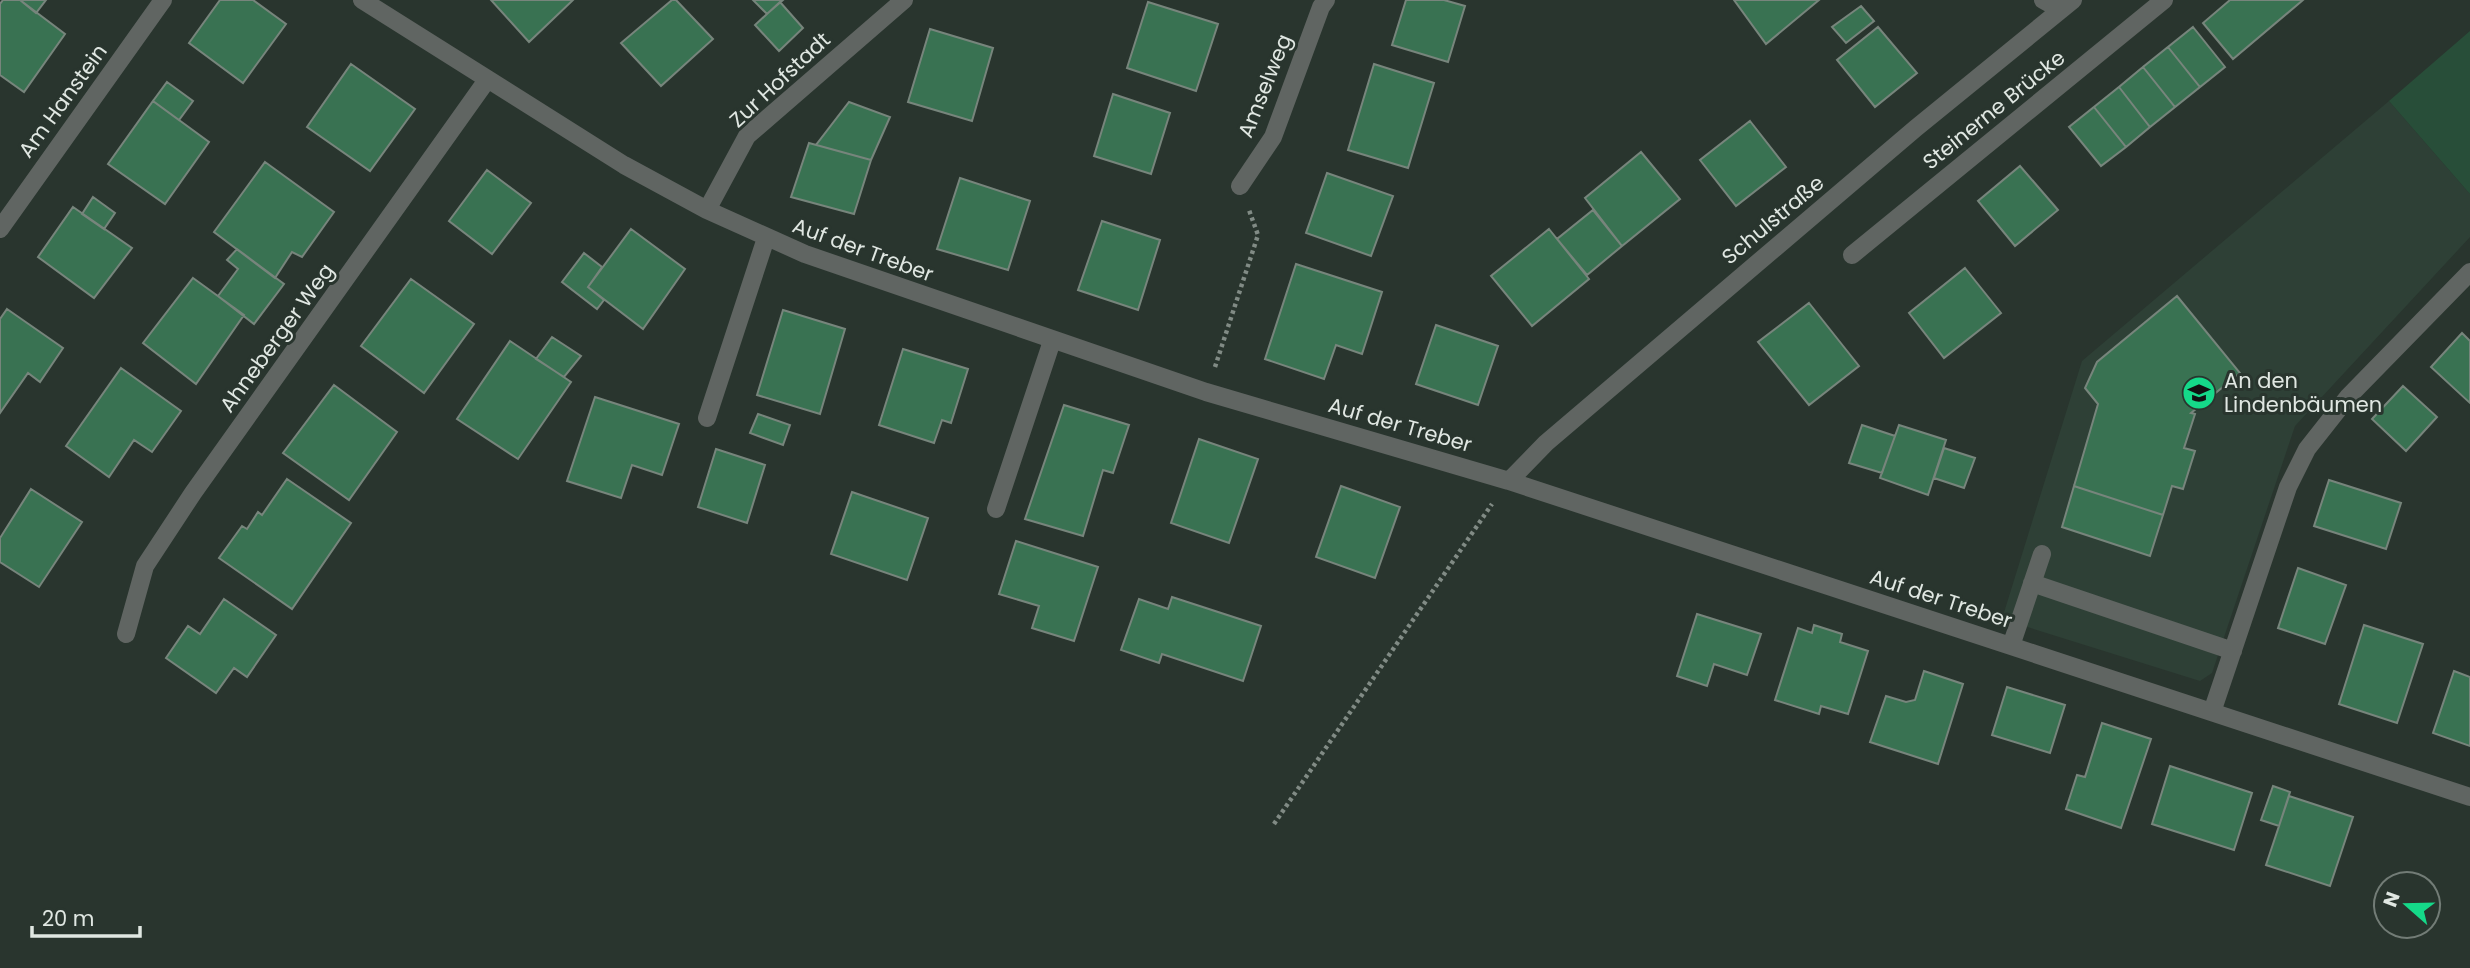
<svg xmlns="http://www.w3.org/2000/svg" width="2470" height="968" viewBox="0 0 2470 968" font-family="Poppins,sans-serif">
	<rect width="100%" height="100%" fill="#29352e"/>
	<path fill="#2e4036" d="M2389,101l81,93v43l-175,189 -83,247 -12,8 -198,-62 80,-258z"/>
	<path fill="#284e39" d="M2470,31v163l-81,-93z"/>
	<path fill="#397252" stroke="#77857c" stroke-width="2" d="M3,0h17l45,34 -41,58 -24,-17v-71z
		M20,0h26l-10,13z
		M220,0h33l33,24 -43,59 -54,-40z
		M491,0h82l-44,42z
		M672,0h4l37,39 -52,47 -40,-43z
		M753,0h30l-16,14z
		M1406,0h38l21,6 -17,56 -56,-17z
		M1734,0h85l-53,44z
		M2230,0h73l-70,59 -30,-36z
		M780,2l23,26 -24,23 -24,-26z
		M1148,2l70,22 -22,67 -69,-23z
		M1861,6l13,15 -28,22 -14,-16z
		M1878,27l39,46 -42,34 -38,-47z
		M2193,27l32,40 -25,20 -32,-40z
		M930,29l63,19 -21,73 -64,-19z
		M2168,47l32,40 -25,20 -32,-40z
		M351,64l64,45 -45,62 -63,-44z
		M1374,64l60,19 -26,85 -60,-18z
		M2143,67l32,40 -25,20 -31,-40z
		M167,82l26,19 -14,19 -26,-19z
		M2119,87l31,40 -24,20 -32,-40z
		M1113,94l57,19 -19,61 -57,-18z
		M153,101l56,41 -44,62 -57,-40z
		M849,102l41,15 -19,43 -55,-15z
		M2094,107l32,40 -25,19 -32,-39z
		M1750,121l36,46 -50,39 -36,-46z
		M809,143l62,17 -17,54 -63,-17z
		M1641,152l39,47 -58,47 -37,-48z
		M265,162l69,50 -32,45 -10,-5 -17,26 -61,-46z
		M2020,166l38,44 -43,36 -37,-45z
		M487,170l44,33 -39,51 -43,-33z
		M1327,173l66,23 -22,60 -65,-23z
		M960,178l70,23 -22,69 -71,-21z
		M93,197l22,16 -11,16 -22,-15z
		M73,207l59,41 -38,50 -56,-41z
		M1593,210l29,36 -35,29 -30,-36z
		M1102,221l58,19 -22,70 -60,-20z
		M631,229l54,40 -42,60 -55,-42z
		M1549,229l40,50 -57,47 -41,-50z
		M237,249l47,35 -30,40 -36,-28 20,-27 -11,-9z
		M584,253l18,14 -14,20 16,13 -7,9 -35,-27z
		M1296,264l86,28 -20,62 -26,-9 -12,34 -59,-20z
		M1965,268l36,45 -57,45 -35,-45z
		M193,278l51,37 -48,69 -53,-41z
		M411,279l63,45 -50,69 -63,-47z
		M2177,296l63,77 -49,40 4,1 -11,34 11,3 -12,38 -11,-3 -9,29 -89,-29 24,-82 -13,-16 12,-26z
		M1809,303l50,63 -50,39 -51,-63z
		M7,309l56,39 -23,34 -12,-9 -28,40v-94z
		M783,310l62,19 -25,85 -63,-19z
		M1436,325l62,21 -20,59 -62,-21z
		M2462,333l8,8v62l-39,-36z
		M552,337l29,19 -17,21 -28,-18z
		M510,341l61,41 -53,77 -61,-40z
		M903,349l65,20 -17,54 -9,-3 -8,23 -55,-18z
		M121,368l60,43 -29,41 -18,-12 -25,37 -43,-31z
		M334,385l63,47 -48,68 -66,-47z
		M2403,386l34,31 -31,34 -34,-32z
		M595,397l84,27 -17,51 -30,-10 -11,33 -54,-17z
		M1064,405l65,20 -16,48 -10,-3 -20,66 -58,-17z
		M758,414l32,11 -7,20 -33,-12z
		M1862,425l33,11 -13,37 -33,-10z
		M1899,425l47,15 -18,55 -48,-17z
		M1199,439l59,20 -29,84 -58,-20z
		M1944,448l31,10 -11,30 -30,-10z
		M716,449l49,16 -18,58 -49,-16z
		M287,479l64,44 -59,86 -73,-51 23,-32 5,3 11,-17 4,3z
		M2329,480l72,23 -15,46 -72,-23z
		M1341,486l59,21 -25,71 -59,-21z
		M2074,486l89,29 -13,41 -88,-29z
		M31,489l51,33 -43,65 -39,-25v-24z
		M852,492l76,26 -21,62 -76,-26z
		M1016,541l82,26 -24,74 -42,-13 7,-22 -40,-12z
		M2298,568l48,17 -21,59 -47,-16z
		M1172,597l89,29 -18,55 -81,-27 -3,9 -38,-13 18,-51 29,10z
		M224,599l52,36 -29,42 -13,-9 -18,25 -50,-35 22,-32 12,8z
		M1697,614l64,20 -14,41 -33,-11 -7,22 -30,-10z
		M1814,625l28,9 -2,8 28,9 -20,63 -27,-8 -2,8 -44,-14 23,-72 14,5z
		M2364,625l59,19 -26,79 -58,-19z
		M1924,671l39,13 -25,80 -68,-22 16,-46 20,6 9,-2z
		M2454,671l16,6v69l-37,-13z
		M2007,687l58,18 -15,48 -58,-18z
		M2102,723l49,16 -30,89 -55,-19 11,-34 8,2z
		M2170,766l82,27 -18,57 -82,-26z
		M2273,786l17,6 -11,34 -18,-6z
		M2289,796l64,21 -23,69 -64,-21z"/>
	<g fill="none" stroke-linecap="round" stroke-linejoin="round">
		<path stroke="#818b85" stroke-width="4.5" stroke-dasharray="3.5 3.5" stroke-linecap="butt" d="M1215,367l43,-132 -9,-25
			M1274,824l218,-320"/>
		<path stroke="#606562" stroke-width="18" d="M362,0l262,165 83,45 98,44 401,138 303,89 961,316
			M2043,0l18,10
			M1240,186l33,-49 48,-130 5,-7
			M707,210l40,-74 157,-136
			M0,229l163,-229
			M1852,255l312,-255
			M707,418l59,-180
			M1509,481l37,-38 370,-315 157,-128
			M996,509l56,-168
			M2032,583l201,68
			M126,634l19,-68 48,-73 294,-413
			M2011,646l31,-92
			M2212,712l76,-225 19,-38 41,-52 122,-125"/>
	</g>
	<defs>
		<symbol id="school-disc" viewBox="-11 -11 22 22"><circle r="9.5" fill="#15d989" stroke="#29352e"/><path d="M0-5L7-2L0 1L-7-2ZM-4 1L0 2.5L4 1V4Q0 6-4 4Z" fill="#111"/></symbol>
	</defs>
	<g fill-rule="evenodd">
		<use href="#school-disc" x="2180" y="374" width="38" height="38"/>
	</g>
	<g text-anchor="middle" stroke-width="6" stroke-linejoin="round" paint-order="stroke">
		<g font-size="21" fill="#e0e7e2" stroke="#29352e">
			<text transform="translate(780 80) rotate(-43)" y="7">Zur Hofstadt</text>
			<text transform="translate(1265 86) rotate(-68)" y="7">Amselweg</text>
			<text transform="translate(63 101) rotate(-54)" y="7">Am Hanstein</text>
			<text transform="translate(1994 110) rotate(-39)" y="7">Steinerne Brücke</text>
			<text transform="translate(1773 220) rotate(-40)" y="7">Schulstraße</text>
			<text transform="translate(863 250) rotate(20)" y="7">Auf der Treber</text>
			<text transform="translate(277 338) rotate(-54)" y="7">Ahneberger Weg</text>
			<text transform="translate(1400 425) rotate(16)" y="7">Auf der Treber</text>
			<text transform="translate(1941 599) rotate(18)" y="7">Auf der Treber</text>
		</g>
		<g font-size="21" fill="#e0e7e2" stroke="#29352e" text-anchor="start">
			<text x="2224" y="388">An den<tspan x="2224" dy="24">Lindenbäumen</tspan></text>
		</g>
	</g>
	<g transform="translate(2407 905) rotate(290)"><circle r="33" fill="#29352e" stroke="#727c76" stroke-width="2"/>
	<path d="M0-5L12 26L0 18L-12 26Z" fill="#15d989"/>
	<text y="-10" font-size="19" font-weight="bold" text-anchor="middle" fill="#e0e7e2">N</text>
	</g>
	<path d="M32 926v10h108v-10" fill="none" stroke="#e0e7e2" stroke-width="3.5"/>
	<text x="42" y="926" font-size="21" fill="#e0e7e2" stroke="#29352e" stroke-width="5" paint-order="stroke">20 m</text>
</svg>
